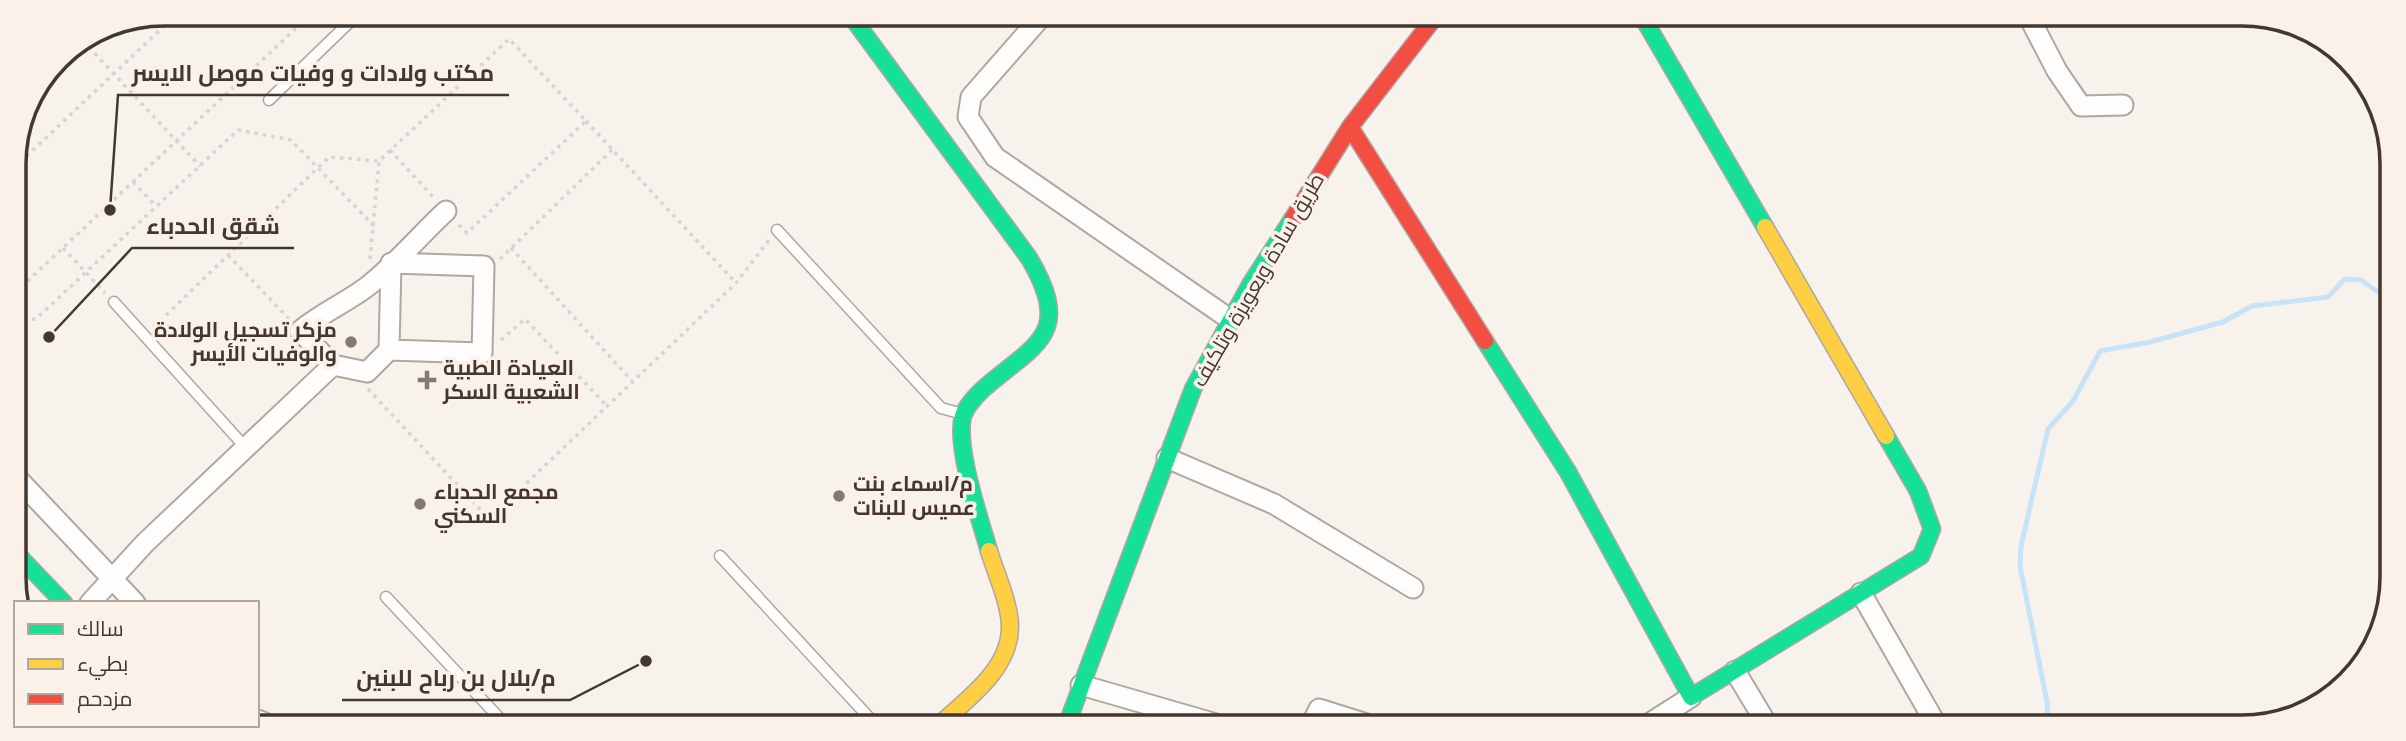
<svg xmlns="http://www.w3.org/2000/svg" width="2406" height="741" viewBox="0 0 2406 741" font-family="'Noto Sans',Cairo,sans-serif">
	<rect width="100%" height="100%" fill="#f8f2ed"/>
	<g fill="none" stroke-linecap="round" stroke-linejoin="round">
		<path stroke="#c7e3f8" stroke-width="5" d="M2048,726l-1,-24 -27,-136 1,-20 27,-117 25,-28 27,-50 50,-9 73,-20 29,-16 76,-9 17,-18 16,1 27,19"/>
		<defs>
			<path id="lane" d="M269,100l89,-86
				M777,230l164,178 22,6
				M114,302l132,146
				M720,556l155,168
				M386,597l118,126"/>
			<path id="street" d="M1042,16l-71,81 -3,20 27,40 236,163
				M2030,19l27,52 24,35 42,-1
				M389,350l93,3 2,-87 -93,-3 -2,87 -22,22 -34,-7 -33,-34c21,-18 46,-28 68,-45 28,-22 52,-51 78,-75
				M1167,458l107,46 139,84
				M16,477l119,126
				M1861,593l76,133
				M90,603l55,-60 188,-178
				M1735,671l33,55
				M1081,685l135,39
				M257,720l6,2
				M1311,725l8,-16 51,16
				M1647,725l44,-28"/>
			<path id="fast" d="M851,16l178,242c46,78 5,86 -47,132 -7,7 -16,16 -19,26 -8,31 17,103 26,135
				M1643,18l122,209
				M1485,341l83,131 123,225 230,-141 11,-27 -14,-38 -32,-55
				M17,554l47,49
				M1067,724l126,-335 57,-104 43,-67"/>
			<path id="slow" d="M1765,227l121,209
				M940,724c29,-26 71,-56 70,-99 -1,-24 -14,-51 -21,-74"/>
			<path id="jam" d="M1350,127l135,214
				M1293,218l57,-91 85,-110"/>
		</defs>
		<use href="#lane" stroke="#aea7a2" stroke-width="13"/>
		<use href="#street" stroke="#aea7a2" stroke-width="23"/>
		<use href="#fast" stroke="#aea7a2" stroke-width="19"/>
		<use href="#slow" stroke="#aea7a2" stroke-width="19"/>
		<use href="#jam" stroke="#aea7a2" stroke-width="19"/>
		<path stroke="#d6d3d1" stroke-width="3.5" stroke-dasharray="3.5 5" stroke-linecap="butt" d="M83,41l117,125
			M586,121l150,162
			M390,150l45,49
			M14,168l163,-154
			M133,182l23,24
			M63,248l42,45
			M511,248l121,133
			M228,255l61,64
			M370,259l9,-98
			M500,259l112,-109
			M15,293l296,-279
			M15,320l21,-1 202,-189 53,10 83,86
			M154,327l175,-170 50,4 130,-122 77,82 -119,112 -8,-8
			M501,340l24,-21 82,87
			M368,389l121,130 247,-236 33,-43"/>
		<use href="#lane" stroke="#fefdfc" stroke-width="10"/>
		<use href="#street" stroke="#fefdfc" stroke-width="19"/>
		<use href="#fast" stroke="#16e098" stroke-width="16"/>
		<use href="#slow" stroke="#ffcf43" stroke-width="16"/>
		<use href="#jam" stroke="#f24e42" stroke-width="16"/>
	</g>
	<g fill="#827972" stroke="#fcf1e9" stroke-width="2.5">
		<circle cx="351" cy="342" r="7"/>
		<path d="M423.5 369.5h7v7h7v7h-7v7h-7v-7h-7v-7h7z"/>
		<circle cx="839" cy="496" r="7"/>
		<circle cx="420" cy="504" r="7"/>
	</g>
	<g text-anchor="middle" stroke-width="7" stroke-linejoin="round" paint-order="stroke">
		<g font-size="21" fill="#433830" stroke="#fcf1e9">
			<text transform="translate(1258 280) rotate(-60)" y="7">طريق سادة وبعويزة وتلكيف</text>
		</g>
		<g font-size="21" font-weight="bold" fill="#433830" stroke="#fcf1e9" text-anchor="start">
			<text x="337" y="337" text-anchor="end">مزكر تسجيل الولادة<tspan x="337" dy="24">والوفيات الأيسر</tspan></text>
			<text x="443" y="375">العيادة الطبية<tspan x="443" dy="24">الشعبية السكر</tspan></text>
			<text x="853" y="491">م/اسماء بنت<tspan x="853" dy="24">عميس للبنات</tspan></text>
			<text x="434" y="499">مجمع الحدباء<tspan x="434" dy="24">السكني</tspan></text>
		</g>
	</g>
	<path d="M0 0H2406V741H0ZM164 26H2242A138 138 0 0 1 2380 164V577A138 138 0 0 1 2242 715H164A138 138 0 0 1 26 577V164A138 138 0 0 1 164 26Z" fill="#fcf1e9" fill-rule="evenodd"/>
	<path fill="none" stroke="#433830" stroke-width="3.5" d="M164 26H2242A138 138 0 0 1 2380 164V577A138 138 0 0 1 2242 715H164A138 138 0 0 1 26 577V164A138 138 0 0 1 164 26Z"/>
	<path fill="none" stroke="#433830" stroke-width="2.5" d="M110 210L118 95H509M49 337L132 248H294M646 661L570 700H342"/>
	<g fill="#433830" stroke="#fcf1e9" stroke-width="2.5">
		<circle cx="110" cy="210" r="7"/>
		<circle cx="49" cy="337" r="7"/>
		<circle cx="646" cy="661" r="7"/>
	</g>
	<g font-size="23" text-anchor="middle" font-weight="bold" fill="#433830" stroke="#fcf1e9" stroke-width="7" stroke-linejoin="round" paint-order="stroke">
		<text x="313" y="81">مكتب ولادات و وفيات موصل الايسر</text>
		<text x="213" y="234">شقق الحدباء</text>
		<text x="456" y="686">م/بلال بن رباح للبنين</text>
	</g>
	<rect x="14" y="601" width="245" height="126" fill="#fcf1e9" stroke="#b2a79f" stroke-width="2"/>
	<rect x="28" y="624" width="35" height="10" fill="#16e098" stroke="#b2a79f" stroke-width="2"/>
	<text x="77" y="636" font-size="21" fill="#433830">سالك</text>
	<rect x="28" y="659" width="35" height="10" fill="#ffcf43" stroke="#b2a79f" stroke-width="2"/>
	<text x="77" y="671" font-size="21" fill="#433830">بطيء</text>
	<rect x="28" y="694" width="35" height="10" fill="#f24e42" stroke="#b2a79f" stroke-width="2"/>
	<text x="77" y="706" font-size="21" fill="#433830">مزدحم</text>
</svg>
